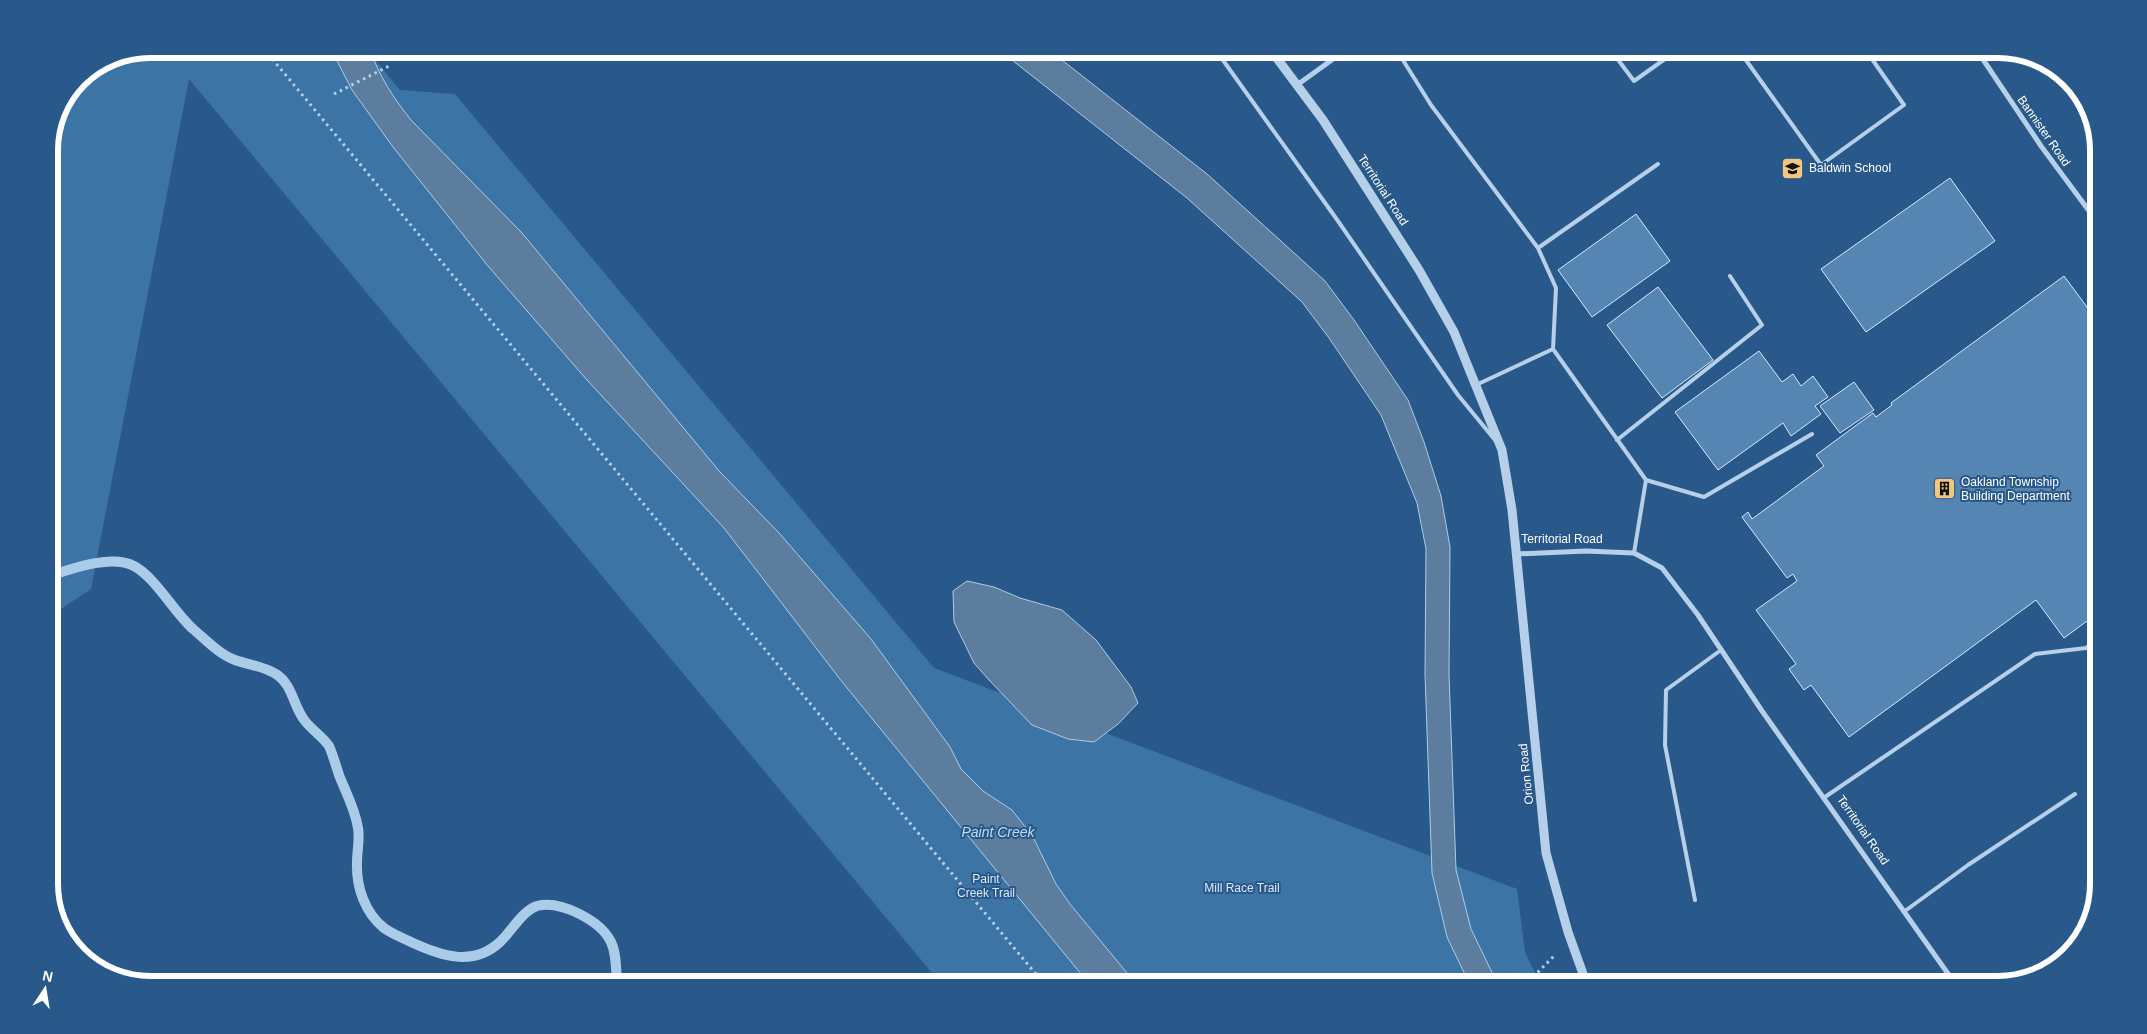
<svg xmlns="http://www.w3.org/2000/svg" width="2147" height="1034" viewBox="0 0 2147 1034" font-family="Helvetica,sans-serif">
	<rect width="100%" height="100%" fill="#29598a"/>
	<path fill="#3d74a6" d="M149,49h217l34,41 55,4 479,574 583,221 8,63 16,33h-599l-753,-906 -98,510 -42,28v-474l8,-32 21,-33 33,-22z"/>
	<path fill="#5d7d9f" stroke="#abcce9" d="M331,49h39c8,26 25,51 41,71l111,113 198,239 60,62 91,105 79,108 11,22 22,22 29,19 21,27 23,47 14,20 67,81h-47l-247,-302 -119,-155 -137,-148 -99,-114 -95,-119 -41,-57z
		M998,49h50l159,125 118,107 29,39 54,80 16,42 17,54 9,51 -1,127 7,196 15,59 27,56h-28l-23,-48 -15,-64 -7,-199 1,-125 -9,-46 -36,-88 -52,-77 -27,-36 -115,-104z
		M967,581l27,6 26,11 42,12 34,30 35,47 7,16 -20,21 -24,18 -26,-3 -36,-14 -43,-45 -15,-17 -20,-41 -1,-31z"/>
	<g fill="none" stroke-linecap="round" stroke-linejoin="round">
		<path stroke="#abcce9" stroke-width="10" d="M49,576c22,-7 62,-22 85,-10 21,11 40,46 59,63 13,11 26,25 42,31 14,5 28,6 41,14 17,11 17,32 29,47 7,9 18,16 24,25 4,9 7,20 10,29 7,18 16,34 19,53 2,11 -1,23 -1,34 -1,25 8,51 27,66 8,6 19,10 27,14 30,14 62,25 89,0 11,-10 22,-31 37,-36 24,-6 64,15 74,36 6,13 5,30 6,43"/>
	</g>
	<path fill="#5585b2" stroke="#dae9f7" d="M1950,178l45,63 -129,91 -45,-63z
		M1636,214l34,47 -78,56 -34,-47z
		M2064,276l34,46v291l-34,25 -28,-38 -187,137 -38,-52 -7,5 -15,-21 7,-5 -40,-54 41,-29 -4,-7 -6,4 -45,-61 6,-5 4,7 72,-53 -8,-11 57,-42 3,4 16,-12 -1,-2z
		M1658,287l55,73 -51,38 -55,-73z
		M1759,351l23,31 11,-8 8,12 12,-10 15,21 -13,9 6,8 -30,22 -8,-13 -65,47 -43,-58z
		M1854,382l20,28 -34,23 -20,-27z"/>
	<g fill="none" stroke-linecap="round" stroke-linejoin="round">
		<path stroke="#b7d0e9" stroke-width="3" stroke-dasharray="2.5 4" stroke-linecap="butt" d="M264,49l781,936
			M334,94l57,-29
			M1515,985l22,-12 17,-17"/>
		<path stroke="#b7d0e9" stroke-width="4" d="M1215,49l123,172 120,174 37,45
			M1396,49l35,56 107,143 18,40 -3,61 93,131 -12,73
			M1610,49l24,32 45,-32
			M1738,49l83,116 83,-60 -39,-56
			M1538,248l120,-84
			M1476,385l77,-36
			M1617,440l145,-115 -32,-49
			M1646,480l58,17 108,-63
			M1825,797l210,-143 51,-6 12,-8
			M1695,900l-30,-155 1,-55 55,-40
			M1905,911l63,-46 107,-71"/>
		<path stroke="#b7d0e9" stroke-width="5" d="M1976,49l65,97 57,77
			M1297,85l50,-36
			M1516,554l70,-3 48,2 28,15 36,47 64,96 194,274"/>
		<path stroke="#b7d0e9" stroke-width="9" d="M1270,49l53,71 96,150 35,62 48,118 10,60 34,343 22,79 19,53"/>
	</g>
	<defs>
		<symbol id="school-square" viewBox="-11 -11 22 22"><rect x="-9" y="-9" width="18" height="18" rx="4" fill="#f1c87d" stroke="#29598a"/><path d="M0-5L7-2L0 1L-7-2ZM-4 1L0 2.5L4 1V4Q0 6-4 4Z" fill="#111"/></symbol>
		<symbol id="building-square" viewBox="-11 -11 22 22"><rect x="-9" y="-9" width="18" height="18" rx="4" fill="#f1c87d" stroke="#29598a"/><path d="M-4-6H4V6H1V3H-1V6H-4ZM-2.5-4.3h1.7v1.8h-1.7ZM.8-4.3h1.7v1.8H.8ZM-2.5-1h1.7V.8h-1.7ZM.8-1h1.7V.8H.8Z" fill="#111"/></symbol>
	</defs>
	<g fill-rule="evenodd">
		<use href="#school-square" x="1780" y="156" width="25" height="25"/>
		<use href="#building-square" x="1932" y="476" width="25" height="25"/>
	</g>
	<g text-anchor="middle" stroke-width="4" stroke-linejoin="round" paint-order="stroke">
		<g font-size="12" fill="#fff" stroke="#29598a">
			<text transform="translate(2044 131) rotate(55)" y="4">Bannister Road</text>
			<text transform="translate(1383 190) rotate(57)" y="4">Territorial Road</text>
			<text x="1562" y="543">Territorial Road</text>
			<text transform="translate(1526 774) rotate(-96)" y="4">Orion Road</text>
			<text transform="translate(1863 830) rotate(55)" y="4">Territorial Road</text>
		</g>
		<g font-size="12" fill="#fff" stroke="#29598a" text-anchor="start">
			<text x="1809" y="172">Baldwin School</text>
			<text x="1961" y="486">Oakland Township<tspan x="1961" dy="14">Building Department</tspan></text>
		</g>
		<g font-size="12" fill="#dae9f7" stroke="#29598a">
			<text x="986" y="883">Paint<tspan x="986" dy="14">Creek Trail</tspan></text>
			<text x="1242" y="892">Mill Race Trail</text>
		</g>
		<g font-size="14" font-style="italic" fill="#c2daf0" stroke="#29598a">
			<text x="998" y="837">Paint Creek</text>
		</g>
	</g>
	<path d="M0 0H2147V1034H0ZM150 58H1998A92 92 0 0 1 2090 150V884A92 92 0 0 1 1998 976H150A92 92 0 0 1 58 884V150A92 92 0 0 1 150 58Z" fill="#29598a" fill-rule="evenodd"/>
	<path fill="none" stroke="#fff" stroke-width="6" d="M150 58H1998A92 92 0 0 1 2090 150V884A92 92 0 0 1 1998 976H150A92 92 0 0 1 58 884V150A92 92 0 0 1 150 58Z"/>
	<g transform="translate(45 989) rotate(12)" stroke="#29598a" stroke-width="4" paint-order="stroke">
	<path d="M0-4L9 19L0 12L-9 19Z" fill="#ffffff"/>
	<text y="-8" font-size="14" font-weight="bold" text-anchor="middle" fill="#ffffff">N</text>
	</g>
</svg>
